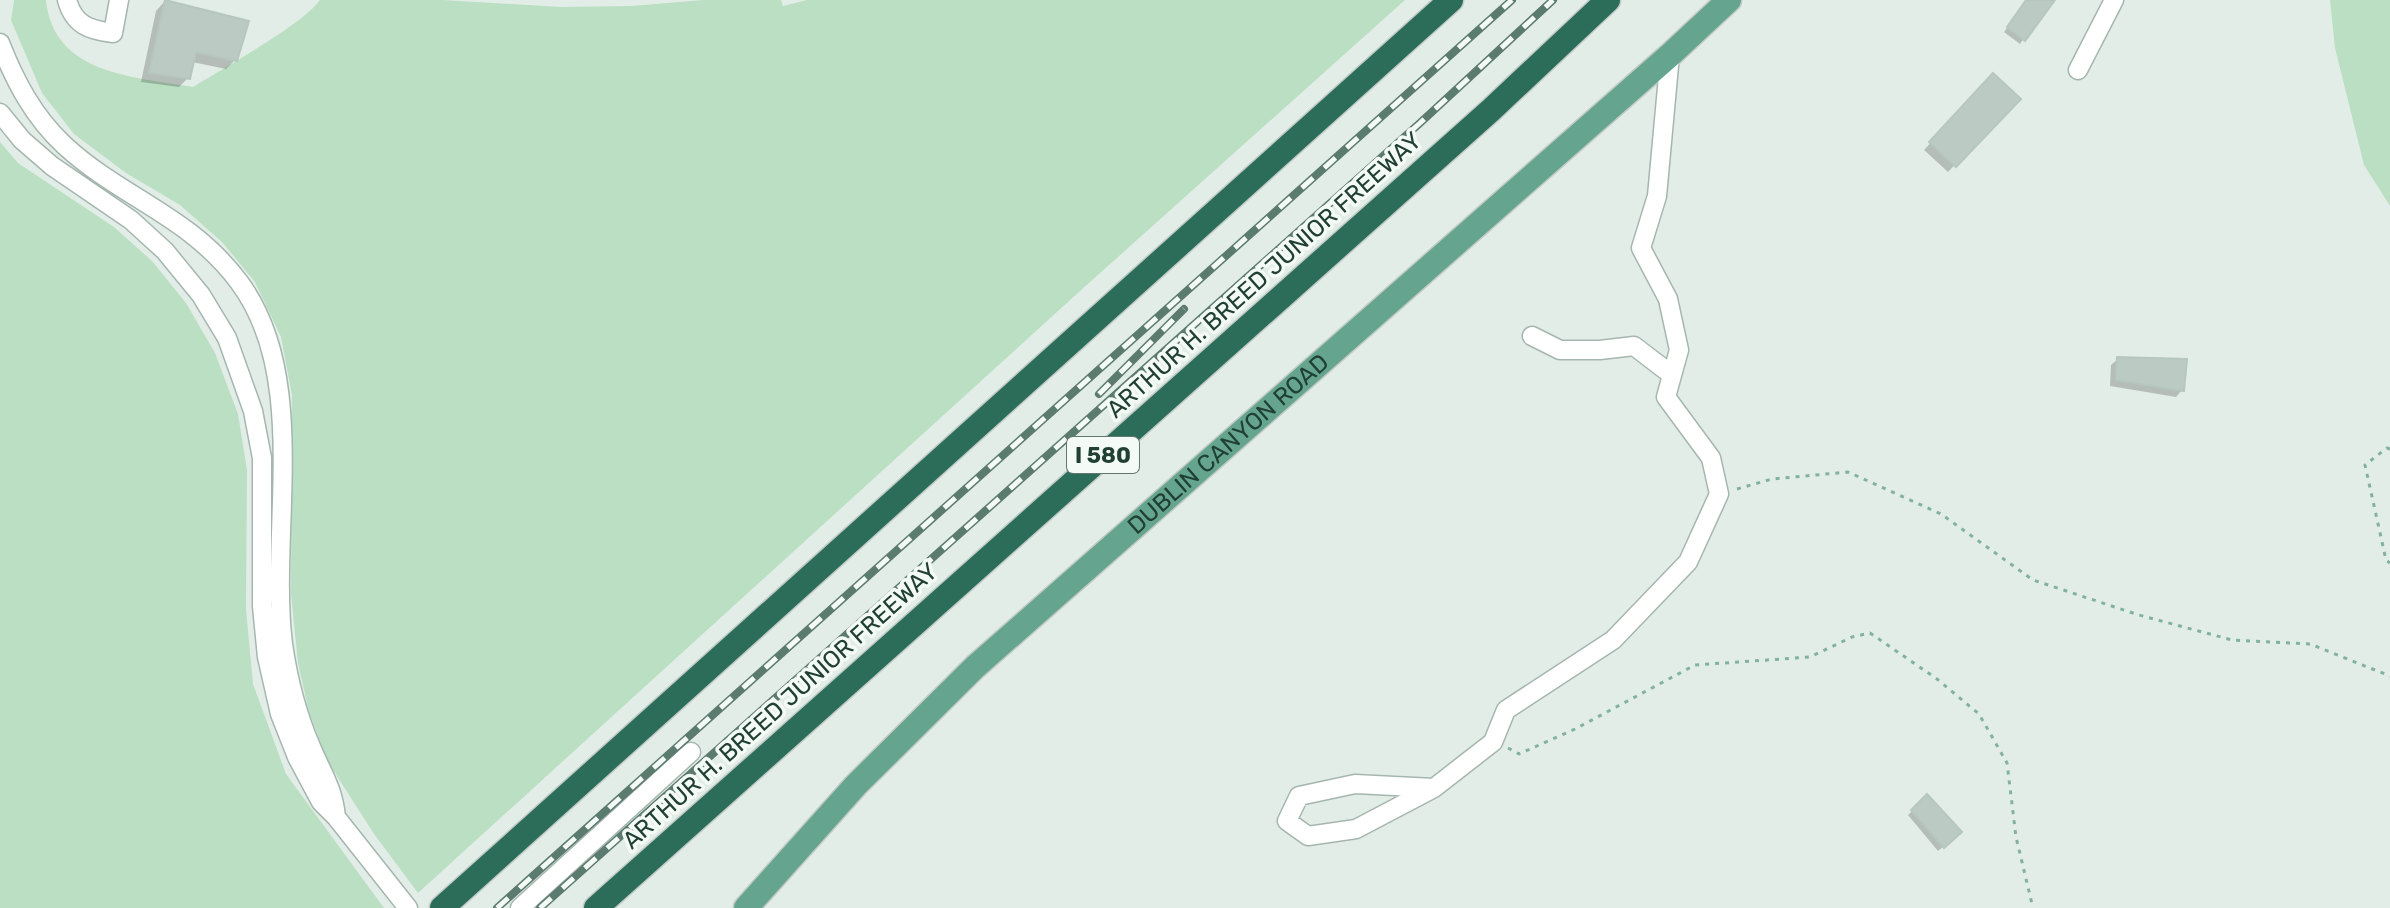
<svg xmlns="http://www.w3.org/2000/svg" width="2390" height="908" font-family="Rubik,sans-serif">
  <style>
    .green { fill: #bbdfc2 }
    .shadow { fill: #0003 }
    .building { fill: #bbcbc3; stroke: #b5c7be; stroke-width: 2 }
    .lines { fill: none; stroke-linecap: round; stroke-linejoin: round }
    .minor-casing { stroke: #a5b6af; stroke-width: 21 }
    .major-casing { stroke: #c1cac6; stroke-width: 27 }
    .highway-casing { stroke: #c1cac6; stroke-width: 27 }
    .path { stroke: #82b29f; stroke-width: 3; stroke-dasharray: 4 6; stroke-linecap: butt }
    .minor { stroke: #fff; stroke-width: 18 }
    .major { stroke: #65a58f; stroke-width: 24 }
    .highway { stroke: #2c6d5a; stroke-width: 24 }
    .rail-casing { stroke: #5c7b70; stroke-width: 8 }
    .rail { stroke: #f4faf6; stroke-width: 5; stroke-dasharray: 15; stroke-linecap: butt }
    .labels { text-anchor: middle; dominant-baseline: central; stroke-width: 7; stroke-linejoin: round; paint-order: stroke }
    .shield { fill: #f4faf6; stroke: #60786f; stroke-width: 2 }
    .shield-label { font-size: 22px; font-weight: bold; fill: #214035 }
    .street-label { font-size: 24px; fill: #214035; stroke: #f4faf6 }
  </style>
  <rect width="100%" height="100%" fill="#e3ede8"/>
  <path class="green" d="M14,0H46C53,75 136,77 193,87C223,68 302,25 320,0H443L561,7L631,6L703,0H781L783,6L807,0H1405L1080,291L418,893L374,834L328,762L309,712L298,663L291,594L292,395L281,337L255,282L222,242L180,205L126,173L74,134L42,93L11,20Z
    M2330,0H2390V206L2364,165L2335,48Z
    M0,142L18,163L114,227L152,261L186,303L215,353L238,414L247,470L246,609L253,684L286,774L384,908H0Z"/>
  <path class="shadow" d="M2027,0H2050L2020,44L2004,32Z
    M165,1L235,60L226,69L192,62L188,78L179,87L141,82L156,11Z
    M1993,76L2018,99L1948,172L1924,150Z
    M2118,359L2182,390L2176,397L2110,386L2111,365Z
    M1927,797L1960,832L1938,851L1908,815Z"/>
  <path class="building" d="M165,0L249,21L237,61L196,52L190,79L149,73Z
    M2026,0H2055L2025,41L2007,27Z
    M1993,73L2021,99L1956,167L1929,142Z
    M2117,357L2187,359L2184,391L2116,380Z
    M1927,794L1962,832L1944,848L1911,810Z"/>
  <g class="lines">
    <g class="minor-casing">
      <path id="minor" d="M67,0C74,25 89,30 113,33L119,0
        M0,43C15,81 33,116 64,145C121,198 189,215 239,282C311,378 269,532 283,644C288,679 298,717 312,749C323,775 333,788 336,817
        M2078,70L2114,0
        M0,113L22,140L52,166L131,220L165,251L201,295L227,338L253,411L262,458V606L267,657L280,714L297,757L321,802L336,817L408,908
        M1532,336L1560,350H1600L1634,346L1672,375
        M1434,788L1356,829L1308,836L1287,821L1299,796L1355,784L1434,788L1493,742L1506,710L1613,640L1688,562L1719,494L1711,458L1666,397L1679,350L1668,299L1641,248L1657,196L1670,55
        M520,908L691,752"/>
    </g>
    <g class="major-casing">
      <g id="major">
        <path id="s1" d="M746,908L856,785L975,667L1670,55L1729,0"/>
      </g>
    </g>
    <g class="highway-casing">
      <path id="highway" d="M442,908L1451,0
        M596,908L1491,110L1608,0"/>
    </g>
    <path class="path" d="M2390,449L2387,448L2365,465L2386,560L2390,563
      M1737,489L1772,479L1848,472L1941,514L2033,580L2139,615L2232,640L2310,644L2390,676
      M1508,748L1519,754L1575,729L1695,665L1810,657L1852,637L1870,633L1937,679L1979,714L2007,763L2016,837L2033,908"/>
    <use href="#minor" class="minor"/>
    <use href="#major" class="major"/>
    <use href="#highway" class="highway"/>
    <g class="rail-casing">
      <path id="rail" d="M1099,394L1184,309
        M497,908L1512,0
        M540,908L1420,123L1553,0"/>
    </g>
    <use href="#rail" class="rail"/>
  </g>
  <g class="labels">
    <rect class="shield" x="1067" y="437" width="72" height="36" rx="6"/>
    <g class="shield-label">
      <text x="1103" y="455">I 580</text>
    </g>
    <g class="street-label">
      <text transform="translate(1264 275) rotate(-42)">ARTHUR H. BREED JUNIOR FREEWAY</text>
      <text stroke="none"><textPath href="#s1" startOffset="670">DUBLIN CANYON ROAD</textPath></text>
      <text transform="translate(780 706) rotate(-42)">ARTHUR H. BREED JUNIOR FREEWAY</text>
    </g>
  </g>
</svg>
